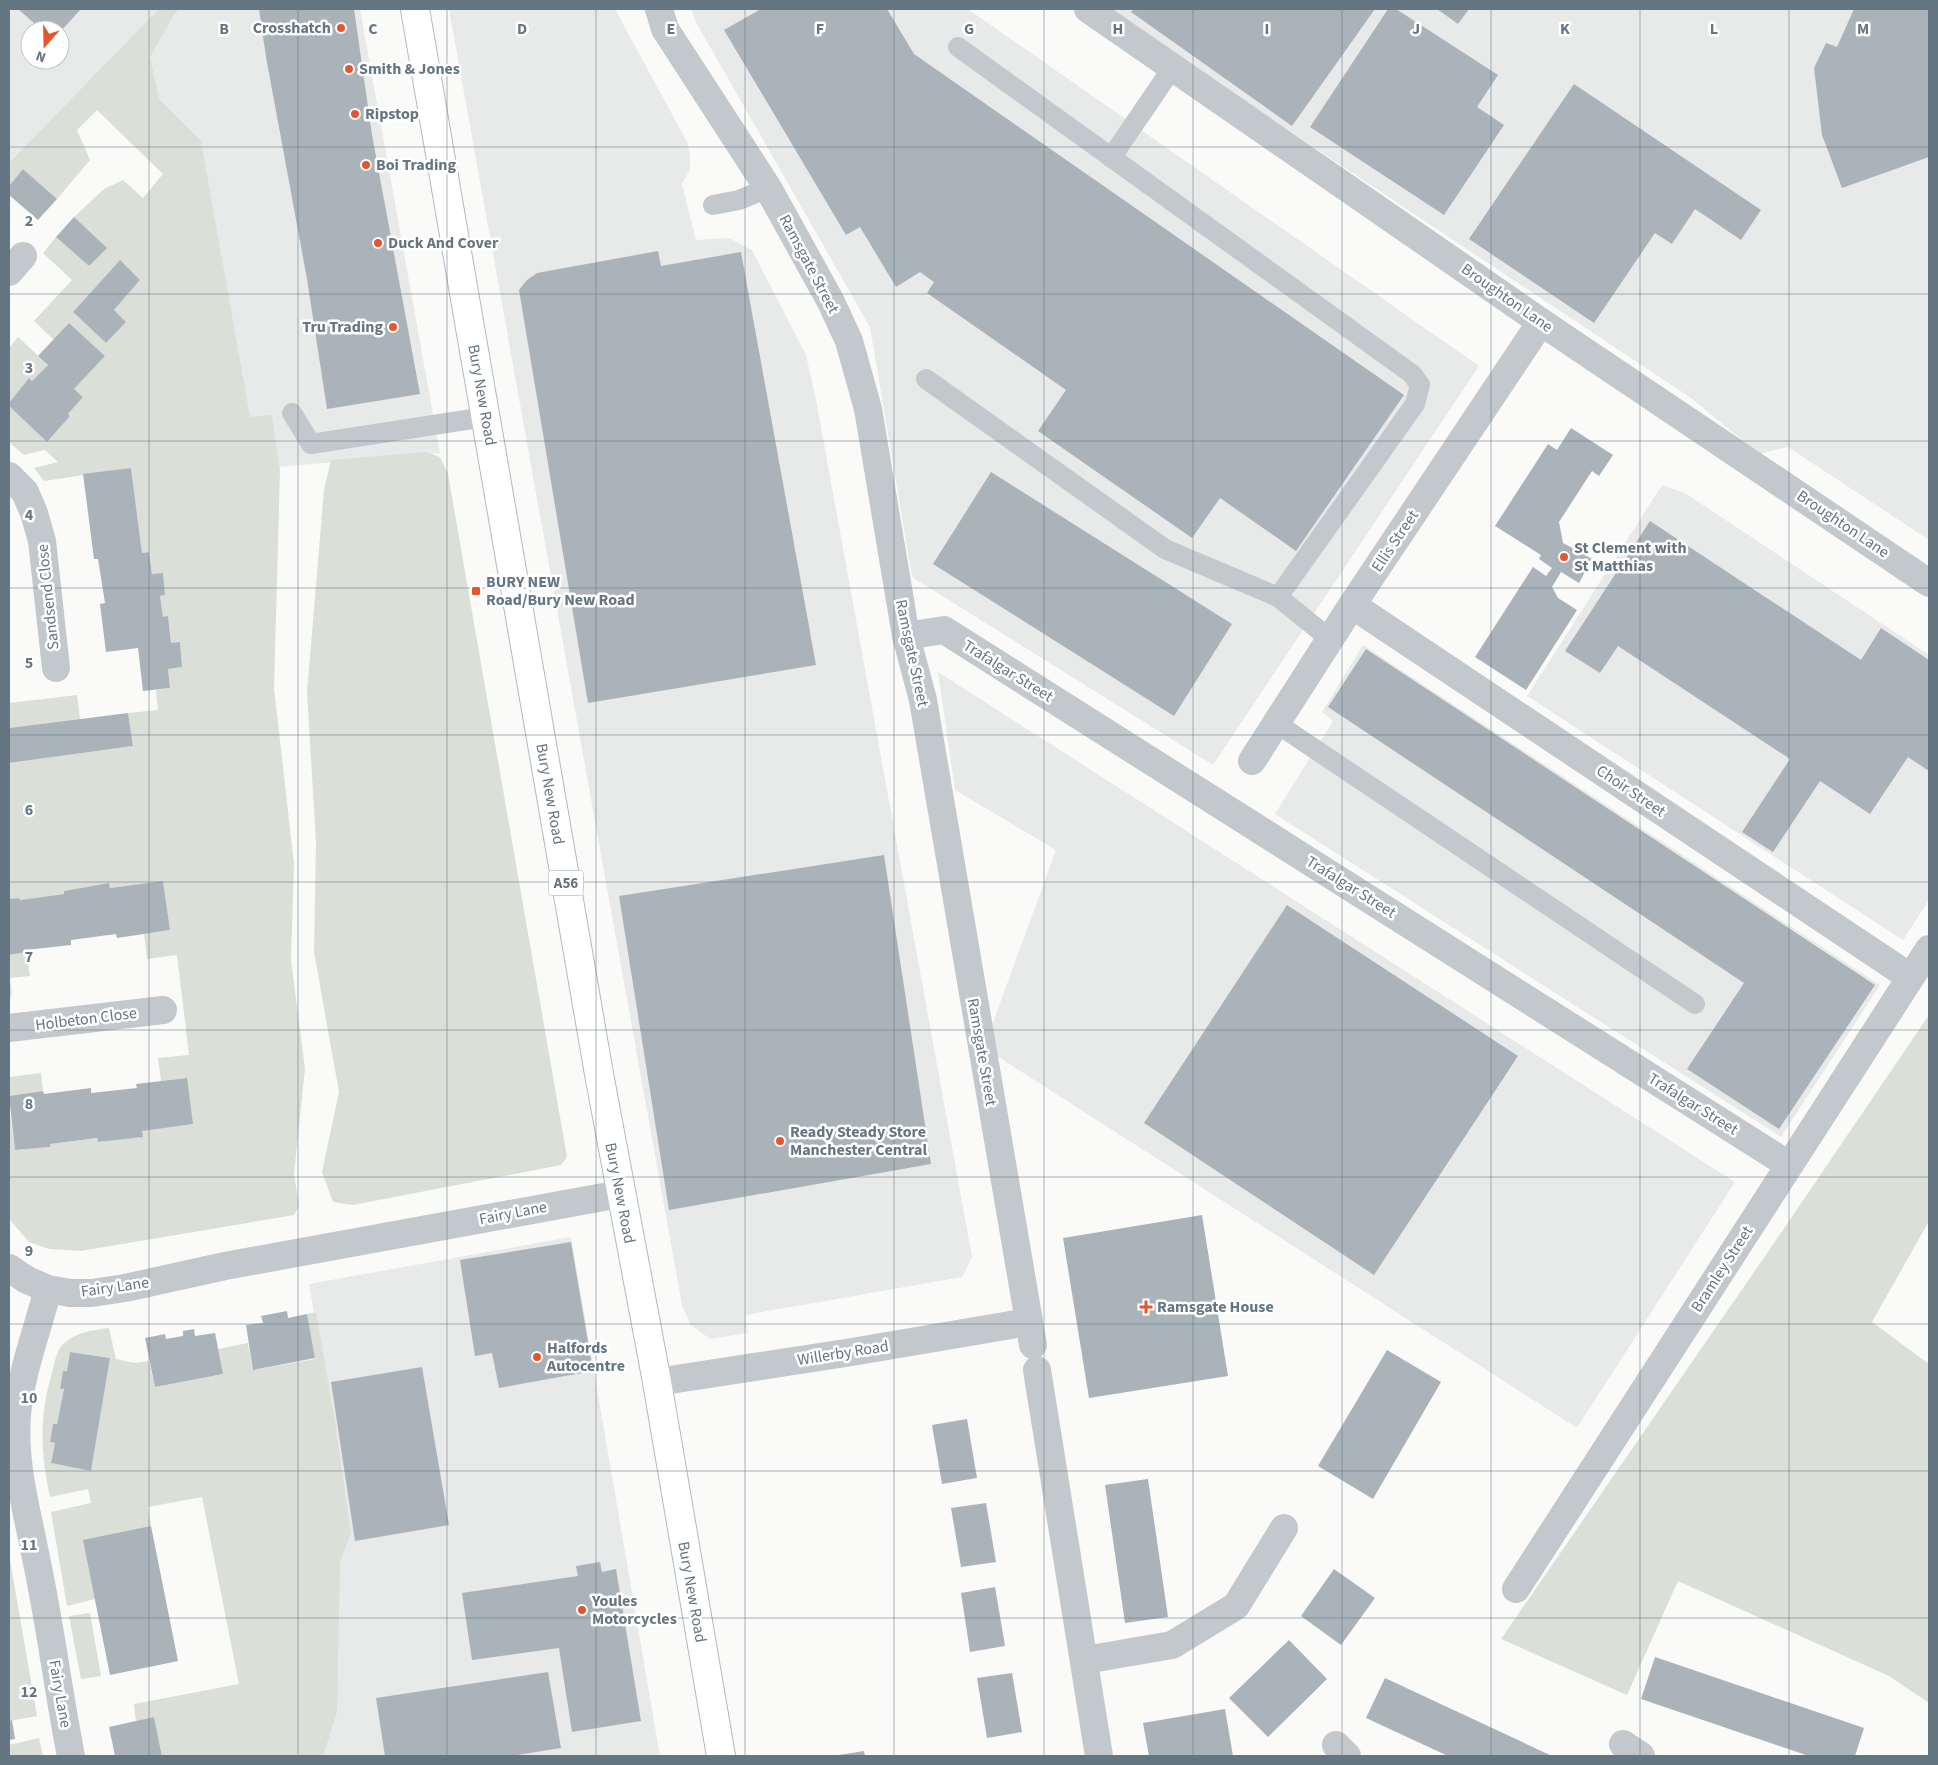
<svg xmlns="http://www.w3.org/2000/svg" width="1938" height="1765" font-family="'Source Sans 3',sans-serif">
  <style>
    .built { fill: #e8e9e9; fill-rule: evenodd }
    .green { fill: #dadfd7; fill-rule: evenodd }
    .building { fill: #aab3b9 }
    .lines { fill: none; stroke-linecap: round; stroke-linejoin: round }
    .trunk-casing { stroke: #b4b9bd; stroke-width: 30 }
    .service { stroke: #c3c8cc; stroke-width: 20 }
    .minor { stroke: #c3c8cc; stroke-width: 28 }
    .tertiary { stroke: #c3c8cc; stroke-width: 28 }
    .trunk { stroke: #fff; stroke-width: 28 }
    .grid { fill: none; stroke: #657683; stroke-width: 1; stroke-opacity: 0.55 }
    .poi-dot { fill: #e4572e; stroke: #fff; stroke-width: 2 }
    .labels { text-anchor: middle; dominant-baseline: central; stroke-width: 5; stroke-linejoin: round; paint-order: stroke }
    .shield { fill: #fff; stroke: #939fa8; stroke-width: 1 }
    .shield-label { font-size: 15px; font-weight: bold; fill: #657683 }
    .poi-label { font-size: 16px; font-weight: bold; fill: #657683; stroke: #fff; text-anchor: start }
    .street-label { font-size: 16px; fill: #657683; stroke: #fff }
    .grid-label { font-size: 16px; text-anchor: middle; font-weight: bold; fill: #657683; stroke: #fff; stroke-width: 5; stroke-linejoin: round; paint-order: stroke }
  </style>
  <rect width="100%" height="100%" fill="#fafaf8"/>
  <path class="built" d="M9,9H360L440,453L242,470L163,174L79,92L9,163ZM30,30H60V60H30Z
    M449,9H615L687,142L690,155V170L682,184L696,240L729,238L752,250L806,355L816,400L972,1257L962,1277L745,1315L748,1333L710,1339L690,1324L682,1305Z
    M691,9H968L1479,366L1213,765L912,577L870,327L697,24Z
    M1106,9H1929V540L1788,447L1759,454L1691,398Z
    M1662,485L1685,493L1929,655V900L1903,940L1527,696Z
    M1363,645L1880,985L1781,1137L1275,814L1333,721L1322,712Z
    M938,672L1735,1182L1577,1428L997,1056L992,1025L1056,850L955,790Z
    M571,1237L660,1756H320L340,1462L309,1284Z"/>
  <path class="green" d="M159,9H179L174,15L150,57L159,99L201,141L250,417L272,415L280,471L274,688L294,864L291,960L305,1069L294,1174L299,1206L294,1215L81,1251L49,1249L29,1242L9,1219V1107L15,1150L50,1147V1144L97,1138L98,1142L142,1137V1131L187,1078L161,1081L158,1058L189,1055L177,955L147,959L144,934L170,930L163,881L110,888L109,883L64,891V894L20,900L19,898L9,899V763L133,746L128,713L158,710L156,690L170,688L168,669L182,667L180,642L171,643L168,617H163L160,596L165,595L163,573L152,574L149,552L142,553L131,468L44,481L34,468L58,462L45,450L24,455L10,443L9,442V406L47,442L70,416L68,414L83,397L74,389L105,356L69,323L54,340L34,321L72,280L43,253L56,237L89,266L106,248L74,217L104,189L123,180L143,198L163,174L97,110L77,130L90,160L57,199L23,169L9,186V163ZM119,261L140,280L114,310L126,322L106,343L73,312Z
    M18,337L48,365L32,381L29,379L9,403V348Z
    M427,452L440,457L448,474L567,1157L561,1165L353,1205L333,1202L322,1172L339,1092L314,952L316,842L307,692L324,490L331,460Z
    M77,695L80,719L9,728V703Z
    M26,952L30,976L10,978L12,993L9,1003V955Z
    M1929,1015V1221L1872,1322L1929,1364V1703L1889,1676L1678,1581L1627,1695L1501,1639L1772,1246Z
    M41,1073L43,1091L9,1096V1077Z
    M316,1312L335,1422L351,1533L340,1562L337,1712L323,1756H162L154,1717L136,1721L134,1704L239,1684L202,1497L148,1507L151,1526L95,1599L67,1606L51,1512L91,1503L88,1489L50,1497C40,1449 39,1416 53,1369C55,1361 57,1350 63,1344C76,1332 93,1330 109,1328L116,1359L134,1363L149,1361L155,1387L223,1374L218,1349L248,1343L253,1370L315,1359L307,1314ZM70,1352L110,1358L91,1471L51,1463L55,1443L50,1442L53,1424H57L64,1389H60L63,1371H67Z
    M9,1554L37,1716L9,1721Z
    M90,1613L101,1676L81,1679L69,1616Z
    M39,1738L43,1756H9V1745Z"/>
  <path class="building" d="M18,9H81L60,32V30H42Z
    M259,9H354L372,135L420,394L327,409L307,279L266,57Z
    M761,9H887L914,54L1404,395L1296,551L1220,498L1192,538L1038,431L1066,390L927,293L934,282L920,272L896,287L860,227L846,235L724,30Z
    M1134,9H1375L1292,126L1131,12Z
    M1388,9H1396L1498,75L1477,107L1504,125L1444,215L1310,127Z
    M1437,9H1469L1458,24Z
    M1854,9H1929V157L1842,188L1822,135L1814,68L1826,43L1837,47Z
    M1574,84L1761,210L1741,240L1695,209L1672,244L1655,233L1594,323L1469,239Z
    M23,169L57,199L38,220L9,195V186Z
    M74,217L107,248L89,266L56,237Z
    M658,251L661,266L741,252L816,665L588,703L519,290L527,280L537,273Z
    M120,260L140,280L114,310L126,322L106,343L73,312Z
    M69,323L105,356L74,389L83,397L68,414L70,416L47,442L9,406V403L29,378L32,381L48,365L38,356Z
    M1571,428L1613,455L1599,476L1592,471L1559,522L1563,543L1592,559L1579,583L1561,572L1552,587L1558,598L1577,610L1526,690L1475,657L1533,567L1546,576L1552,568L1539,559L1541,555L1495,526L1548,444L1557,450Z
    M131,468L142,553L149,552L152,574L163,573L165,595L160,596L163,617L168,616L171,643L180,642L182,667L168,669L170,688L143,691L138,648L106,652L100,604L105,603L98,559H94L83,474Z
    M991,472L1232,624L1174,716L933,564Z
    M1650,521L1861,660L1881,628L1929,660V771L1908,757L1870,814L1820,781L1773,852L1742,832L1790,759L1618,646L1600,673L1565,651Z
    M1366,649L1875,985L1779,1129L1687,1069L1744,983L1328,707Z
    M128,713L133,746L9,763V728Z
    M884,855L931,1164L669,1210L619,896Z
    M163,881L170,930L117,938L116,934L71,940V945L26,950V952L9,955V899L19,898L20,900L64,894V891L109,883L110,888Z
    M1287,905L1518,1056L1374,1275L1144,1123Z
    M187,1078L193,1124L142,1131L143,1137L98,1142L97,1138L50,1144V1147L15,1150L9,1096L43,1091L44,1094L91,1088V1093L137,1088L136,1084Z
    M1202,1215L1228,1376L1089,1398L1063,1238Z
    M571,1242L593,1371L499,1388L492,1353L475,1356L460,1260Z
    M287,1311L288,1318L307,1314L315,1358L253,1370L246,1325L263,1323L261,1316Z
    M194,1329L195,1336L215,1333L223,1374L155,1387L145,1338L165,1334L166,1339L183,1336V1331Z
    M1387,1350L1441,1382L1373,1499L1318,1466Z
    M70,1352L110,1358L91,1471L51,1463L55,1443L50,1442L53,1424H57L64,1389H60L63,1371H67Z
    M422,1367L449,1525L355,1541L331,1382Z
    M967,1419L977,1478L942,1484L932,1425Z
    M1148,1479L1168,1617L1125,1623L1105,1485Z
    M986,1503L996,1562L961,1567L951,1508Z
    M151,1526L178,1661L110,1675L83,1540Z
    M600,1562L602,1572L616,1569L641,1721L572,1732L559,1648L472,1660L462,1593L578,1576L576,1566Z
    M1334,1569L1375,1598L1341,1645L1301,1616Z
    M995,1587L1005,1646L970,1652L961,1593Z
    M1289,1640L1327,1679L1268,1737L1229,1698Z
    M1655,1657L1864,1728L1855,1756H1809L1641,1699Z
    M548,1672L561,1748L511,1756H385L376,1698Z
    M1012,1673L1022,1732L987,1738L977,1678Z
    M1385,1678L1552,1756H1448L1366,1718Z
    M1225,1709L1233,1756H1149L1143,1723Z
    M154,1717L162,1756H115L109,1727Z
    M12,1720L15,1739L9,1740V1721Z
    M864,1751L865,1756H839V1755Z"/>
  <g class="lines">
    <g class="trunk-casing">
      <path id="trunk" d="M415,9L599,1074L657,1382L721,1756"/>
    </g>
    <path class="service" d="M958,47L1412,374L1420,385L1415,404L1278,597
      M1111,158L1173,67
      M713,205L739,200L768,188
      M926,379L1165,549L1278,597L1330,639
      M292,413L311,444L485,417
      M1276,723L1695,1004"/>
    <path class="minor" d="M659,9L665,29L768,188L831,302L849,341L868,409L906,636L923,700L1033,1345
      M9,272L23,256
      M9,476L25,492L34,513L42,541L56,668
      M1352,605L1910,977
      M906,636L944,630L1789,1165
      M1252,761L1352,605L1541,322
      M9,1028L163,1010
      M48,1289C38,1328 20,1376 17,1415C13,1463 27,1511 36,1558C50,1623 58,1690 71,1756
      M1037,1370L1099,1756
      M657,1382L852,1352L1028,1322
      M1516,1589L1929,949
      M1085,1660L1172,1645L1236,1606L1284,1528
      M1623,1744L1641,1756
      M1336,1745L1347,1756"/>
    <path class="tertiary" d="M1088,9L1541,322L1929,583
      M9,1268L27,1280L48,1289L70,1293H92L125,1288L225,1266L620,1194"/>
    <use href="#trunk" class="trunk"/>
  </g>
  <path class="grid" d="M149,9V1756M298,9V1756M447,9V1756M596,9V1756M745,9V1756M894,9V1756M1044,9V1756M1193,9V1756M1342,9V1756M1491,9V1756M1640,9V1756M1789,9V1756M9,147H1929M9,294H1929M9,441H1929M9,588H1929M9,735H1929M9,882H1929M9,1030H1929M9,1177H1929M9,1324H1929M9,1471H1929M9,1618H1929"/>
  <g class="poi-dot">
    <circle cx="341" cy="28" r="5"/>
    <circle cx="349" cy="69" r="5"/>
    <circle cx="355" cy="114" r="5"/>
    <circle cx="366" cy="165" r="5"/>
    <circle cx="378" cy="243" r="5"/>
    <circle cx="393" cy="327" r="5"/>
    <circle cx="1564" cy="557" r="5"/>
    <rect x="471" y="586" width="10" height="10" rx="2.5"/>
    <circle cx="780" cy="1141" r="5"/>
    <path d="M1143.5 1299.5h5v5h5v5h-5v5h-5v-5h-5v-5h5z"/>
    <circle cx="537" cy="1357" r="5"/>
    <circle cx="582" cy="1610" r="5"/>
  </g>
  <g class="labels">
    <rect class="shield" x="548.5" y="870.5" width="35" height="25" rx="4"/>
    <g class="shield-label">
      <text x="566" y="883">A56</text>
    </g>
    <g class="poi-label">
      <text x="331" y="28" text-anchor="end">Crosshatch</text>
      <text x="359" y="69">Smith &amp; Jones</text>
      <text x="365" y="114">Ripstop</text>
      <text x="376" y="165">Boi Trading</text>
      <text x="388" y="243">Duck And Cover</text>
      <text x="383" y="327" text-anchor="end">Tru Trading</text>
      <text x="1574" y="548">St Clement with<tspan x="1574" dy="18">St Matthias</tspan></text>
      <text x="486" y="582">BURY NEW<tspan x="486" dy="18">Road/Bury New Road</tspan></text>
      <text x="790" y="1132">Ready Steady Store<tspan x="790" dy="18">Manchester Central</tspan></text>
      <text x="1157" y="1307">Ramsgate House</text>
      <text x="547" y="1348">Halfords<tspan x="547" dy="18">Autocentre</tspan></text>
      <text x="592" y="1601">Youles<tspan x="592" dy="18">Motorcycles</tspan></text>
    </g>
    <g class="street-label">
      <text transform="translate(809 264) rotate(62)">Ramsgate Street</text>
      <text transform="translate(1507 298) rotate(35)">Broughton Lane</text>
      <text transform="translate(482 395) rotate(80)">Bury New Road</text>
      <text transform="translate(1843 524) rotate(34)">Broughton Lane</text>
      <text transform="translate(1395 541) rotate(-56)">Ellis Street</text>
      <text transform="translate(48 597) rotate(-96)">Sandsend Close</text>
      <text transform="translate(912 653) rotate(78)">Ramsgate Street</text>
      <text transform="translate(1008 671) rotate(32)">Trafalgar Street</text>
      <text transform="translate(1631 791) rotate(34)">Choir Street</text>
      <text transform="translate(550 794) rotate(80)">Bury New Road</text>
      <text transform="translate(1351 887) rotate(32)">Trafalgar Street</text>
      <text transform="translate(86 1019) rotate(-7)">Holbeton Close</text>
      <text transform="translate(982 1052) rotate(80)">Ramsgate Street</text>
      <text transform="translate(1693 1104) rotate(32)">Trafalgar Street</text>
      <text transform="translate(620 1193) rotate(79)">Bury New Road</text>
      <text transform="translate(513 1213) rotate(-11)">Fairy Lane</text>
      <text transform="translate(1722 1269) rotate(-57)">Bramley Street</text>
      <text transform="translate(115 1287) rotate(-8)">Fairy Lane</text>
      <text transform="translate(843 1353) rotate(-9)">Willerby Road</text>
      <text transform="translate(692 1592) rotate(80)">Bury New Road</text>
      <text transform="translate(60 1694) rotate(80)">Fairy Lane</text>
    </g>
  </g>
  <g class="grid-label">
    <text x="224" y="34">B</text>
    <text x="373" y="34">C</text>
    <text x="522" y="34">D</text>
    <text x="671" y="34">E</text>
    <text x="820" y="34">F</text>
    <text x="969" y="34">G</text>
    <text x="1118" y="34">H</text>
    <text x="1267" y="34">I</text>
    <text x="1416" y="34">J</text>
    <text x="1565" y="34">K</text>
    <text x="1714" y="34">L</text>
    <text x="1863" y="34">M</text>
    <text x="29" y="226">2</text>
    <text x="29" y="373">3</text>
    <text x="29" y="520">4</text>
    <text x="29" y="668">5</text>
    <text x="29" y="815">6</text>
    <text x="29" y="962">7</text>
    <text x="29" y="1109">8</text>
    <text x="29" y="1256">9</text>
    <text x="29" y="1403">10</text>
    <text x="29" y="1550">11</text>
    <text x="29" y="1697">12</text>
  </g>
  <rect width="1938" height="1765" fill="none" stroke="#657683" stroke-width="20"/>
  <g transform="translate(45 45) rotate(200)"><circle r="24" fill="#ffffff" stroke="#c1c8cd"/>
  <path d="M0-4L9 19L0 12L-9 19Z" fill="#e4572e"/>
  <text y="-8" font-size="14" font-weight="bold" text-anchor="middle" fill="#657683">N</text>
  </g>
</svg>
